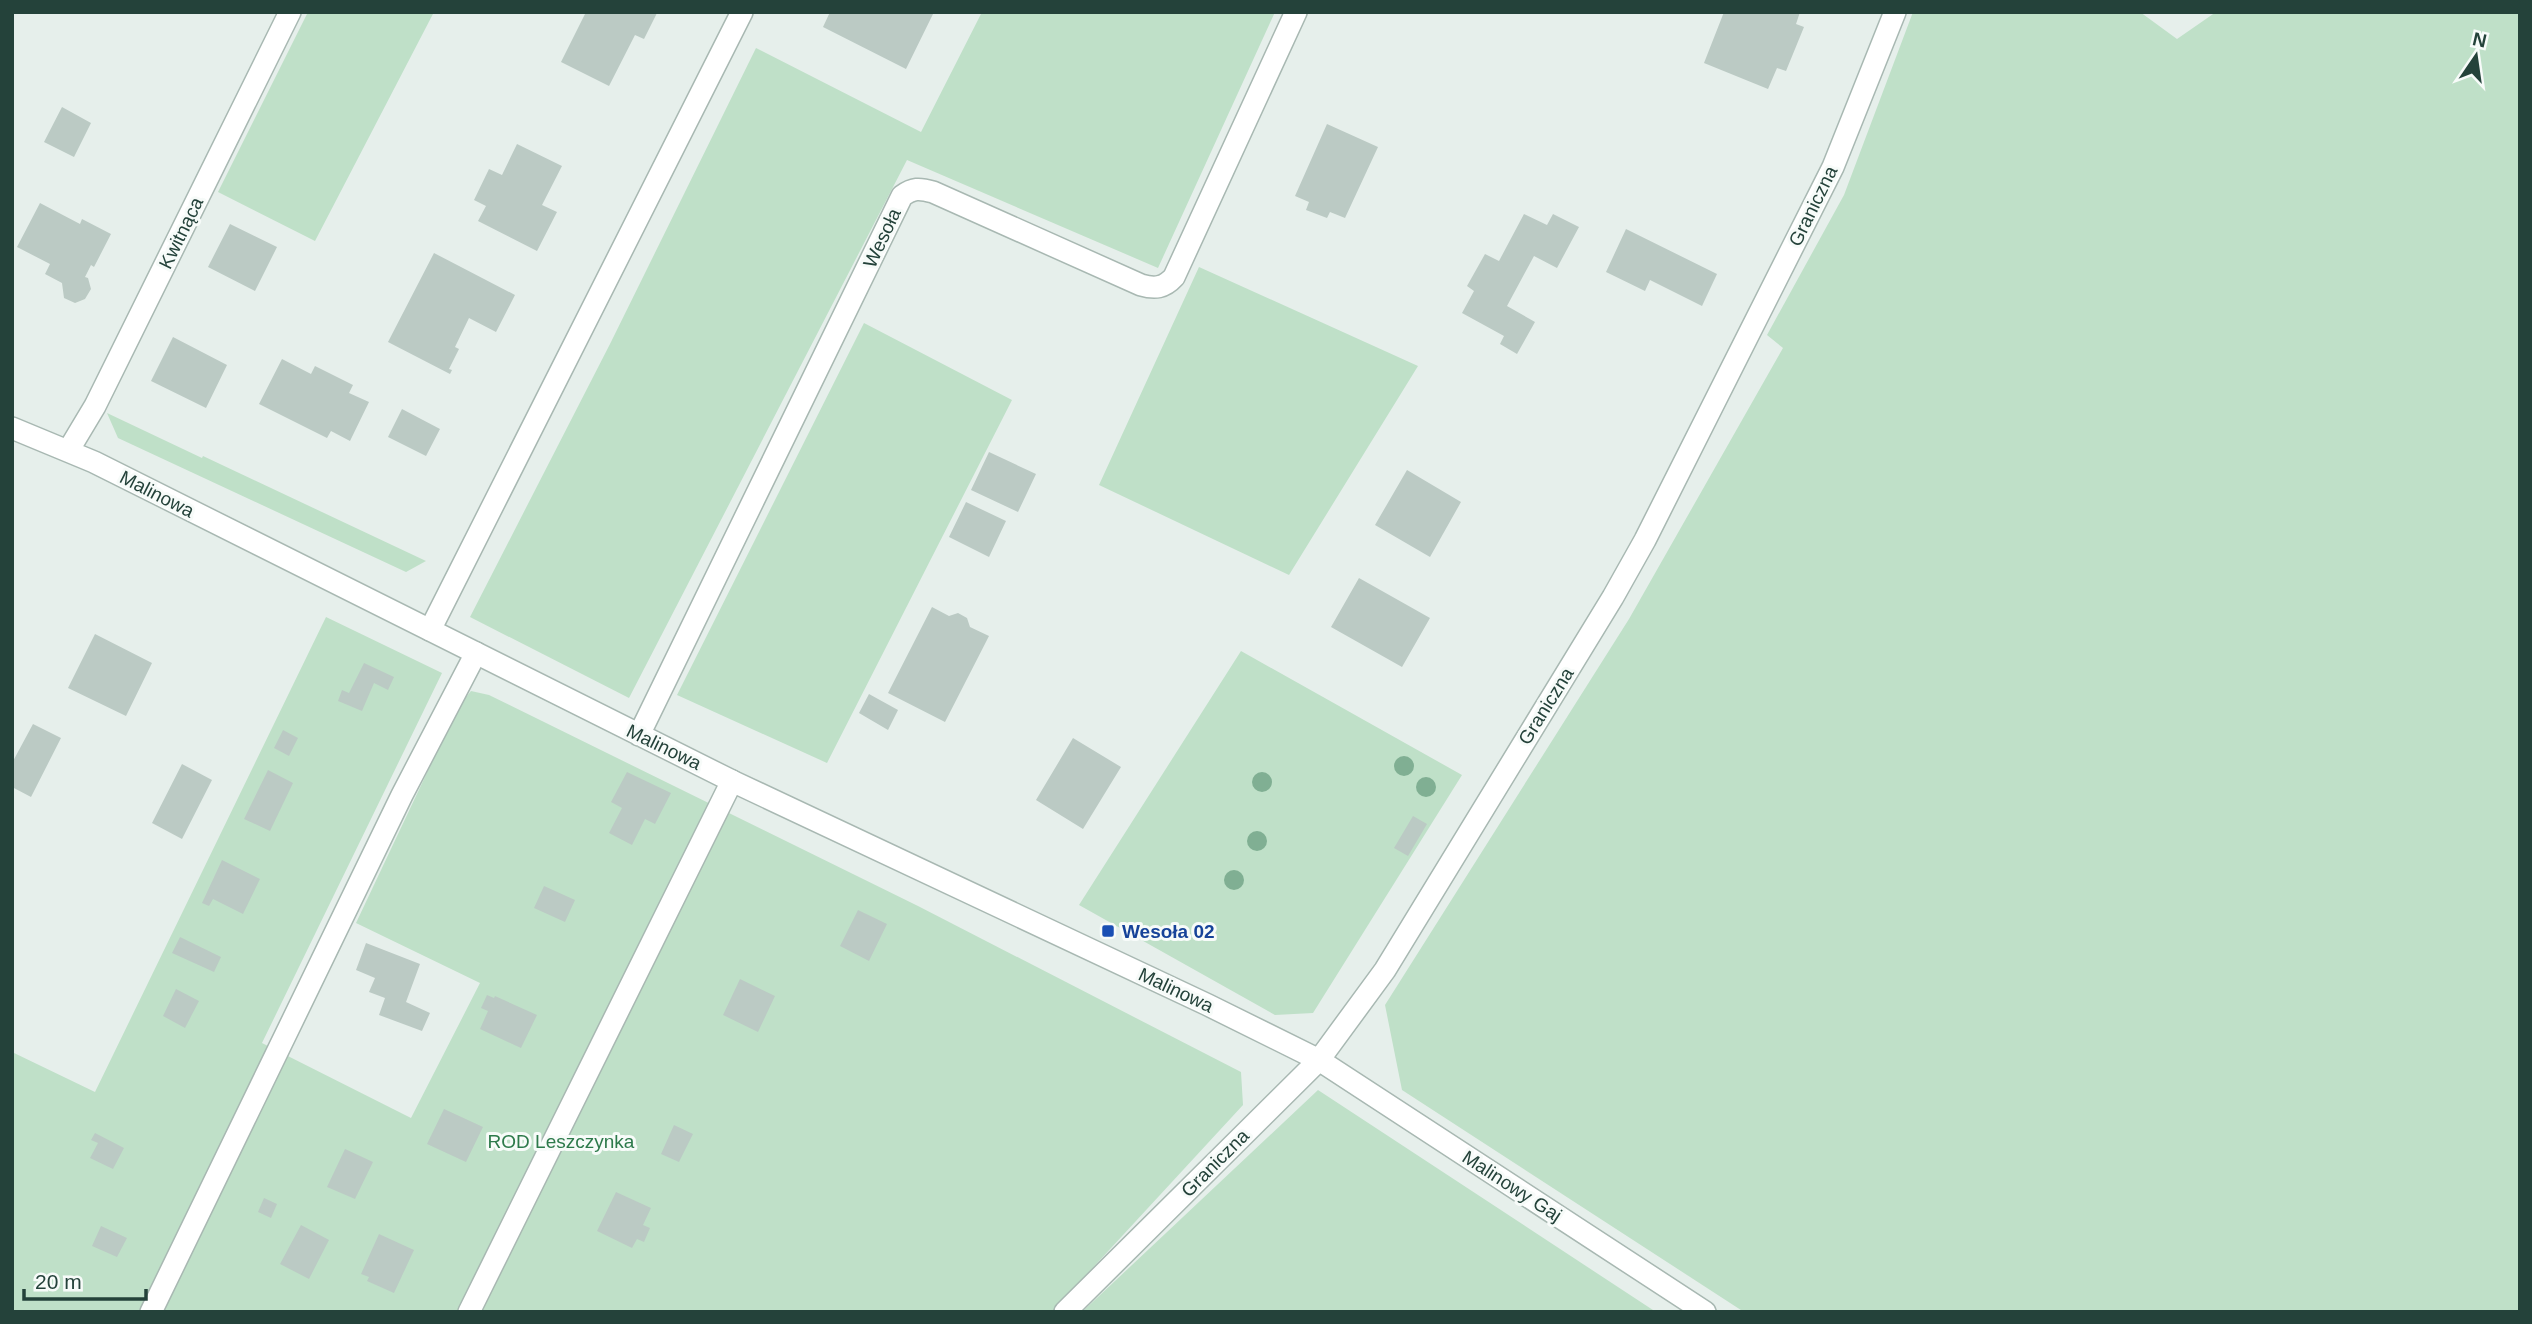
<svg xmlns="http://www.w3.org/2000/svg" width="2532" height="1324" font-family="Arial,sans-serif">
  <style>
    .green { fill: #bfe0c8 }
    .building { fill: #bbcac4 }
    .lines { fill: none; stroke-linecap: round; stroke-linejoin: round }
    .lane-casing { stroke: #a8b8b2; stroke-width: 24 }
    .street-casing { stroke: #a8b8b2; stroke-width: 24 }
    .lane { stroke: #fff; stroke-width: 21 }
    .street { stroke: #fff; stroke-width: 21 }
    .tree { fill: #80af93 }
    .transit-dot { fill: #1a4fb4; stroke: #f7fbf9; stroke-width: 2.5 }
    .labels { text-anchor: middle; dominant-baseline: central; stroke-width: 6; stroke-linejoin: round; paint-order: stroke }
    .street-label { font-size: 19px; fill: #24423a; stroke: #f7fbf9 }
    .transit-label { font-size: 19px; font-weight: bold; fill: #164399; stroke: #f7fbf9; text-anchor: start }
    .park-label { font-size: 19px; fill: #2d7a4b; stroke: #f7fbf9 }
  </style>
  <rect width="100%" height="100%" fill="#e6efeb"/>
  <path class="green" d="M308,12H434L315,241L218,192Z
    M982,12H1275L1158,268L907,160L629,698L470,617L610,344L756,48L921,132Z
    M1913,12H2140L2177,39L2216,12H2520V1312H1744L1402,1090L1385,1005L1629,619L1783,348L1767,335L1844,195Z
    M1199,267L1418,366L1289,575L1099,485Z
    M864,323L1012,400L827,763L677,695Z
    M107,413L202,458L203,456L426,561L406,572L118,438Z
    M326,617L442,673L262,1043L411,1118L480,983L356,923L458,707L471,691L489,695L918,906L1241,1072L1243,1105L1052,1312H12V1052L95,1092Z
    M1241,651L1462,775L1313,1013L1275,1015L1079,905Z
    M1318,1090L1656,1312H1082Z"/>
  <path class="building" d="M586,12L657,13L644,39L635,35L609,86L561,62Z
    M830,12H934L906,69L823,27Z
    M1724,12H1800L1796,24L1804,27L1786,71L1777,68L1768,89L1704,63Z
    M62,107L91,123L74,157L44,142Z
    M1327,124L1378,147L1345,218L1330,212L1327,218L1306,210L1309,202L1295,196Z
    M517,144L562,166L542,205L557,212L537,251L478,221L486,206L474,200L489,169L502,175Z
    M40,203L80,224L82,219L111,234L94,267L91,265L85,277L88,278L91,289L85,299L75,303L64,298L62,283L45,274L50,264L17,247Z
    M1524,214L1547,225L1553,214L1579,227L1557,268L1534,256L1507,306L1535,322L1517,354L1500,344L1504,336L1462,313L1474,291L1467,286L1485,254L1499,261Z
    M230,224L277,247L255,291L208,267Z
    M1626,229L1717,274L1702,306L1650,280L1645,291L1606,272Z
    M434,253L515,295L496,332L469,318L455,347L459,349L449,369L452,370L450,374L388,342Z
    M173,337L227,365L206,408L151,381Z
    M282,359L311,374L315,366L353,385L349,393L369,402L350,441L331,431L327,438L259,404Z
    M402,409L440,429L426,456L388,437Z
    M989,452L1036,474L1018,512L971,490Z
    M1407,470L1461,502L1430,557L1375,525Z
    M966,502L1006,521L989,557L949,537Z
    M1359,578L1430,618L1402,667L1331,627Z
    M932,607L949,616L958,613L967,618L970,627L989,636L945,722L888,693Z
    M95,634L152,663L126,716L68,688Z
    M364,663L394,677L388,690L374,683L362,711L338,701L342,690L349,693Z
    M869,694L898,710L888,730L859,713Z
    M33,724L61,738L31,797L12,787V763Z
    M283,730L298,738L289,756L274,748Z
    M1073,738L1121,767L1083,829L1036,800Z
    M182,764L212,780L182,839L152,823Z
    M268,770L293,783L270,831L244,819Z
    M627,772L671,793L655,824L645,819L632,845L609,833L622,808L611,802Z
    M1413,816L1427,824L1408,856L1394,848Z
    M222,860L260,879L243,914L213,899L209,906L202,903Z
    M544,886L575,900L565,922L534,908Z
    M858,910L887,924L869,961L840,946Z
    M180,937L221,957L214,972L172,953Z
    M366,943L420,964L406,1002L430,1013L422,1031L379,1015L385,998L369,992L375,978L356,970Z
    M740,979L775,996L758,1032L723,1015Z
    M176,989L199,1001L185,1028L163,1016Z
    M487,995L494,998L495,996L537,1015L521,1048L480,1029L488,1011L481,1008Z
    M444,1109L483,1127L466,1162L427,1144Z
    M674,1125L693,1134L679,1162L661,1154Z
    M95,1133L124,1148L113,1169L90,1158L98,1143L91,1140Z
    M345,1149L373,1162L355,1199L327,1187Z
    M616,1192L651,1208L643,1225L650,1228L644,1242L637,1239L632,1248L597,1231Z
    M264,1198L277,1204L271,1218L258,1212Z
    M301,1225L329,1240L309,1279L280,1264Z
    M101,1226L127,1238L117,1257L92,1246Z
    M379,1234L414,1250L394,1293L367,1281L369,1277L361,1274Z"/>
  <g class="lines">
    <g class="lane-casing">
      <path id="lane" d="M430,630L742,12
        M151,1312L402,795L476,653
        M469,1312L732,781"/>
    </g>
    <g class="street-casing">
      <path id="street" d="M12,428L94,462L732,781L1208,1005L1319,1060L1705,1312
        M68,451L95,406L290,12
        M639,735L902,196C913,188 919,188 933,192L1141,285C1155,289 1164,288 1174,277L1296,12
        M1065,1312L1319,1060L1385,970L1613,597L1645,540L1833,167L1895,12"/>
    </g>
    <use href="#lane" class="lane"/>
    <use href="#street" class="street"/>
  </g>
  <g class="tree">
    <circle cx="1404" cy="766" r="10"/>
    <circle cx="1262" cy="782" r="10"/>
    <circle cx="1426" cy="787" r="10"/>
    <circle cx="1257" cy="841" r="10"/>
    <circle cx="1234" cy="880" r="10"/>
  </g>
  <rect class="transit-dot" x="1101" y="924" width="14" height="14" rx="3.5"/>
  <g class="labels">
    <g class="street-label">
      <text transform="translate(1813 206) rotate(-64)">Graniczna</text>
      <text transform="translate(181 233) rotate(-64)">Kwitnąca</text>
      <text transform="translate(882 238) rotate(-65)">Wesoła</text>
      <text transform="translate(157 494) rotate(27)">Malinowa</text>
      <text transform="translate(1546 706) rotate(-58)">Graniczna</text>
      <text transform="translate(664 747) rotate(26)">Malinowa</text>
      <text transform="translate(1176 990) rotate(25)">Malinowa</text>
      <text transform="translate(1215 1163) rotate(-45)">Graniczna</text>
      <text transform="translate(1512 1186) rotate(33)">Malinowy Gaj</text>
    </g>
    <g class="transit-label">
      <text x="1122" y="931">Wesoła 02</text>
    </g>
    <g class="park-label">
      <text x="561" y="1141">ROD Leszczynka</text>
    </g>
  </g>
  <rect width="2532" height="1324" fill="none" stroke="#24423a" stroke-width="28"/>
  <g transform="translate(2476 56) rotate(13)" stroke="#f7fbf9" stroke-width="5" paint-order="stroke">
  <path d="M0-5L12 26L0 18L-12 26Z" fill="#24423a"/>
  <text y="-10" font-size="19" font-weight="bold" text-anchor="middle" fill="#24423a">N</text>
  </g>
  <path d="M24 1289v10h122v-10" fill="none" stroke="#24423a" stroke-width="3.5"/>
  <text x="35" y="1289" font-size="21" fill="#24423a" stroke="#f7fbf9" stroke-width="5" paint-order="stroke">20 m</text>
</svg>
